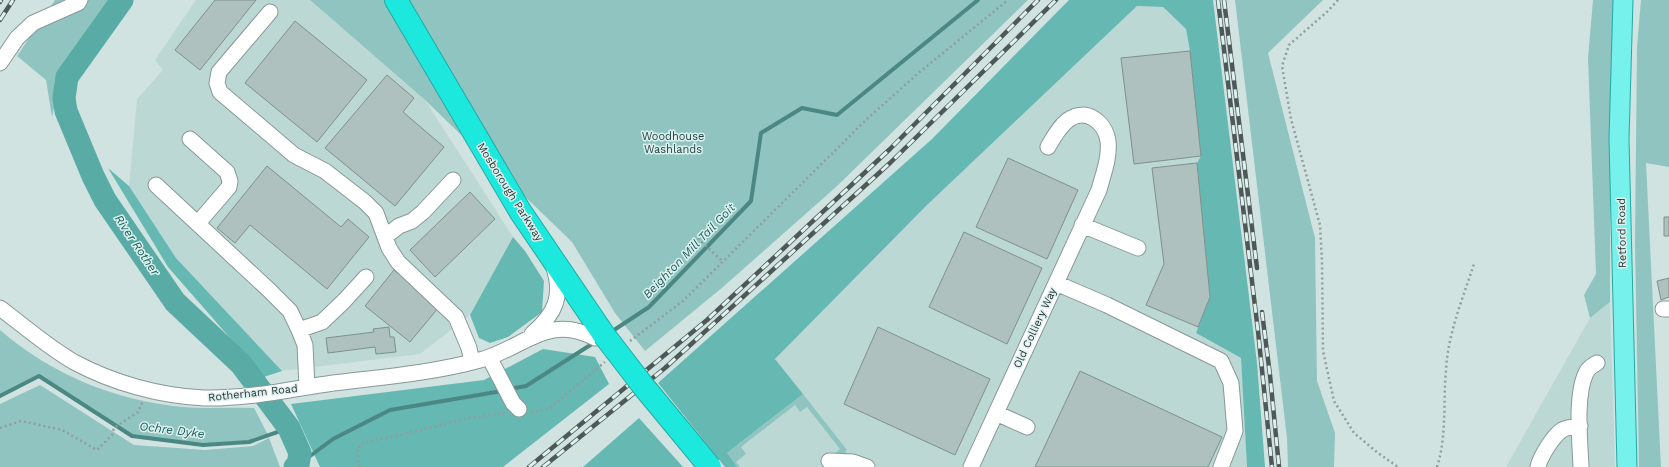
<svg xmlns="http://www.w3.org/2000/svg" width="1669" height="467" font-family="'Work Sans',sans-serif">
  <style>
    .built { fill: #bcd8d5 }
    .green { fill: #90c4c0 }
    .forest { fill: #66b8b2 }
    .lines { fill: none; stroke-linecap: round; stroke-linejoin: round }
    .stream { stroke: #4c8883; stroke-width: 4 }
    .river { stroke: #59aca5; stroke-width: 23 }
    .building { fill: #aec1bf; stroke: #7d908e }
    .minor-casing { stroke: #879997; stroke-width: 17 }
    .major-casing { stroke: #23a9a2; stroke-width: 21 }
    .highway-casing { stroke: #23a9a2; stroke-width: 24 }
    .path { stroke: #909e9d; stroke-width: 2.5; stroke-dasharray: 2 3; stroke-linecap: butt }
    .minor { stroke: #fff; stroke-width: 15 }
    .major { stroke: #77f1eb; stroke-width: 19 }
    .highway { stroke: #1de8de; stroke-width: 22 }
    .rail-casing { stroke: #4e5857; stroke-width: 4.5 }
    .rail { stroke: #ddf1ef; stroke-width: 3; stroke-dasharray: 9; stroke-linecap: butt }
    .highway-bridge-casing { stroke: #23a9a2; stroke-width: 24; stroke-linecap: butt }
    .highway-bridge { stroke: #1de8de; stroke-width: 22 }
    .labels { text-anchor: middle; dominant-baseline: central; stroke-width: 3; stroke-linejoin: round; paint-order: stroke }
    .park-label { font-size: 11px; fill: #19403e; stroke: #ddf1ef }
    .street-label { font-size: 11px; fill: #2d3434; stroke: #ddf1ef }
    .water-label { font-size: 12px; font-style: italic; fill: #1a5f5b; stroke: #ddf1ef }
  </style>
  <rect width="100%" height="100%" fill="#d0e3e1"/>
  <path class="built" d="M196,0H310L425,100L513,237L470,315L420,354L282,371L176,258L129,186L137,99L163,70L155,60Z
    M1137,6L1163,7L1186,29L1190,51L1201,156L1197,163L1210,297L1196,333L1241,358L1247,467H737L726,454L803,394L775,359L926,206Z
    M1610,302L1615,467H1506L1590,318Z"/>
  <path class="green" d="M55,0H110L62,70L52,117L46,80L17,56Z
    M310,0H1028L836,187L723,287L645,351L615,313L572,242L425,100Z
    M1235,0H1323L1268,53L1315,238L1317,381L1335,433L1334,467H1288L1287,438Z
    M1593,0H1614L1610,196V302L1590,318L1584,295L1596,274L1588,58Z
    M1641,0H1669V167L1646,163L1661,467H1639L1635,243L1637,47Z
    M0,330C52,375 116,401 184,407C207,409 231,407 254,408L268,435L249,442L203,445L132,436L39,376L0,396Z
    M40,385L134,445L205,450L253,446L269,438L280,467H0V404Z
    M803,394L847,450L845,452L847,454L833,455L840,449L807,407L800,412L795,405L741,447L746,454L736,462L740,467H737L726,454Z"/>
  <path class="forest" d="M1069,0H1213L1257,363L1265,467H1247L1241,358L1196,333L1210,297L1197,163L1201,156L1190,51L1186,29L1163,7L1137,6L926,206L775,359L803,394L727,453L737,467H725L658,383L932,139Z
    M108,168L129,186L176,258L282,371L264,377L168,267Z
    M513,237L525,251L544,281L542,312L508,337L490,343L479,338L470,315Z
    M543,349L595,357L609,384L503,467H320L291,404L484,380Z
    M639,418L683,467H583Z"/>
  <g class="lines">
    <path class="stream" d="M611,332L649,307L751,201L761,133L802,108L837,115L978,0
      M509,389L526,386L595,342
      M0,396L39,376L132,436L203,445L249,442L289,428
      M298,465L333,439L390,410L502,391"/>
    <path class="river" d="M122,0L67,77L64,98L66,111L93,176L105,200L175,302L241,364L289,428L300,453L298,465L295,467"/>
  </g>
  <path class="building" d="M215,0H256L200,70L175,50Z
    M295,21L367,80L317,142L245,83Z
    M1190,51L1201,156L1134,164L1121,58Z
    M387,75L414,98L403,112L444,147L395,206L325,148Z
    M1008,158L1078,190L1047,259L976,227Z
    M1197,163L1210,297L1198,327L1146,305L1164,264L1152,168Z
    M267,166L341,227L348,219L369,237L327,289L250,225L235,243L217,228Z
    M470,192L495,219L435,277L410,250Z
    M1664,217H1669V236H1664Z
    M964,232L1042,268L1007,344L929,307Z
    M394,270L439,307L410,342L365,306Z
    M1669,278V297L1661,300L1657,281Z
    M389,327L390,337H394L396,352L376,354L375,347L328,353L326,338L374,332L373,329Z
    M878,327L990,379L955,455L844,404Z
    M1080,371L1222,437L1208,467H1035Z"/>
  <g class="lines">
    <g class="minor-casing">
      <path id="minor" d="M270,12L219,72L217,83L220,92L294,155L325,171L365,202L376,213L389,248L398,262L456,317L469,348L472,362
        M0,63L17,38L33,23L78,3L80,0
        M190,139L227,172L230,181L229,187L198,223L200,222
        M156,185L269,290L290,311L299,330L305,345L307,387
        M1082,225L1138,248
        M386,236L399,226L412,221L423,212L453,180
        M1056,283L1107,305L1221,361L1231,383L1235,431L1221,467
        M0,308C24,326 48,347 74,362C113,383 160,396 204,398C247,399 291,389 333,383C382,377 433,373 480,360C524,348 548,313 595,338
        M1663,309H1669
        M299,330L322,322L344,301L366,277
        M532,334C555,314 564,296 553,265
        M489,357L513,403L519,409
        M996,413L1027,427
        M829,461L853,462L867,467
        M971,467L1099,190C1103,175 1110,157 1108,141C1105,122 1086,107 1068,120C1059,127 1053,138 1048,147
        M1538,467C1540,457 1553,436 1562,430C1567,427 1574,427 1580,426
        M1581,467C1580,442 1575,395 1586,373C1588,368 1592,366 1597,363"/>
    </g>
    <g class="major-casing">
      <path id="major" d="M1623,0L1619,139L1627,467"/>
    </g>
    <g class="highway-casing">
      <path id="highway" d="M396,0L520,211L604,335"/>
    </g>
    <path class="path" d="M1338,0L1328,11L1289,45L1282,66L1291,119L1320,225L1322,261L1323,351L1334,401L1354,433L1378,453L1398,467
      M698,238L723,262
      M630,341L683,301L868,118L922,70L1008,0
      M531,413L550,408L605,362
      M0,428L21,421L62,430L97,450L112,435L114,428L138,412L143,401
      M359,467L357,449L363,443L434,427L463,419L505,413
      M1437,467C1447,436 1443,402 1446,370C1448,333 1463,298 1474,264"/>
    <use href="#minor" class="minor"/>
    <use href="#major" class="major"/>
    <use href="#highway" class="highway"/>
    <g class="rail-casing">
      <path id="rail" d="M1218,0L1258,331L1272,467
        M1224,0L1257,268
        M0,2L1,0
        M0,20L13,0
        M1262,312L1270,375L1279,467
        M529,467L707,320L890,149L1038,0
        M543,467L665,368L890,163L1056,0"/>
    </g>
    <use href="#rail" class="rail"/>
    <g class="highway-bridge-casing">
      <path id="highway-bridge" d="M604,335L644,387L710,467"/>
    </g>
    <use href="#highway-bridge" class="highway-bridge"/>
  </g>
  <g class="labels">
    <g class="park-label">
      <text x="673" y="136">Woodhouse<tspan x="673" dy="13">Washlands</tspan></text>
    </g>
    <g class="street-label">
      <text transform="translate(510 192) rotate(58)">Mosborough Parkway</text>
      <text transform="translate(1622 233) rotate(-91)">Retford Road</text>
      <text transform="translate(1035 328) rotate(-65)">Old Colliery Way</text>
      <text transform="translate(253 393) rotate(-6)">Rotherham Road</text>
    </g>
    <g class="water-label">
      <text transform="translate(137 245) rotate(56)">River Rother</text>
      <text transform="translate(689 251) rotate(-46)">Beighton Mill Tail Goit</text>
      <text transform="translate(172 430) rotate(7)">Ochre Dyke</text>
    </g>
  </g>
</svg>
